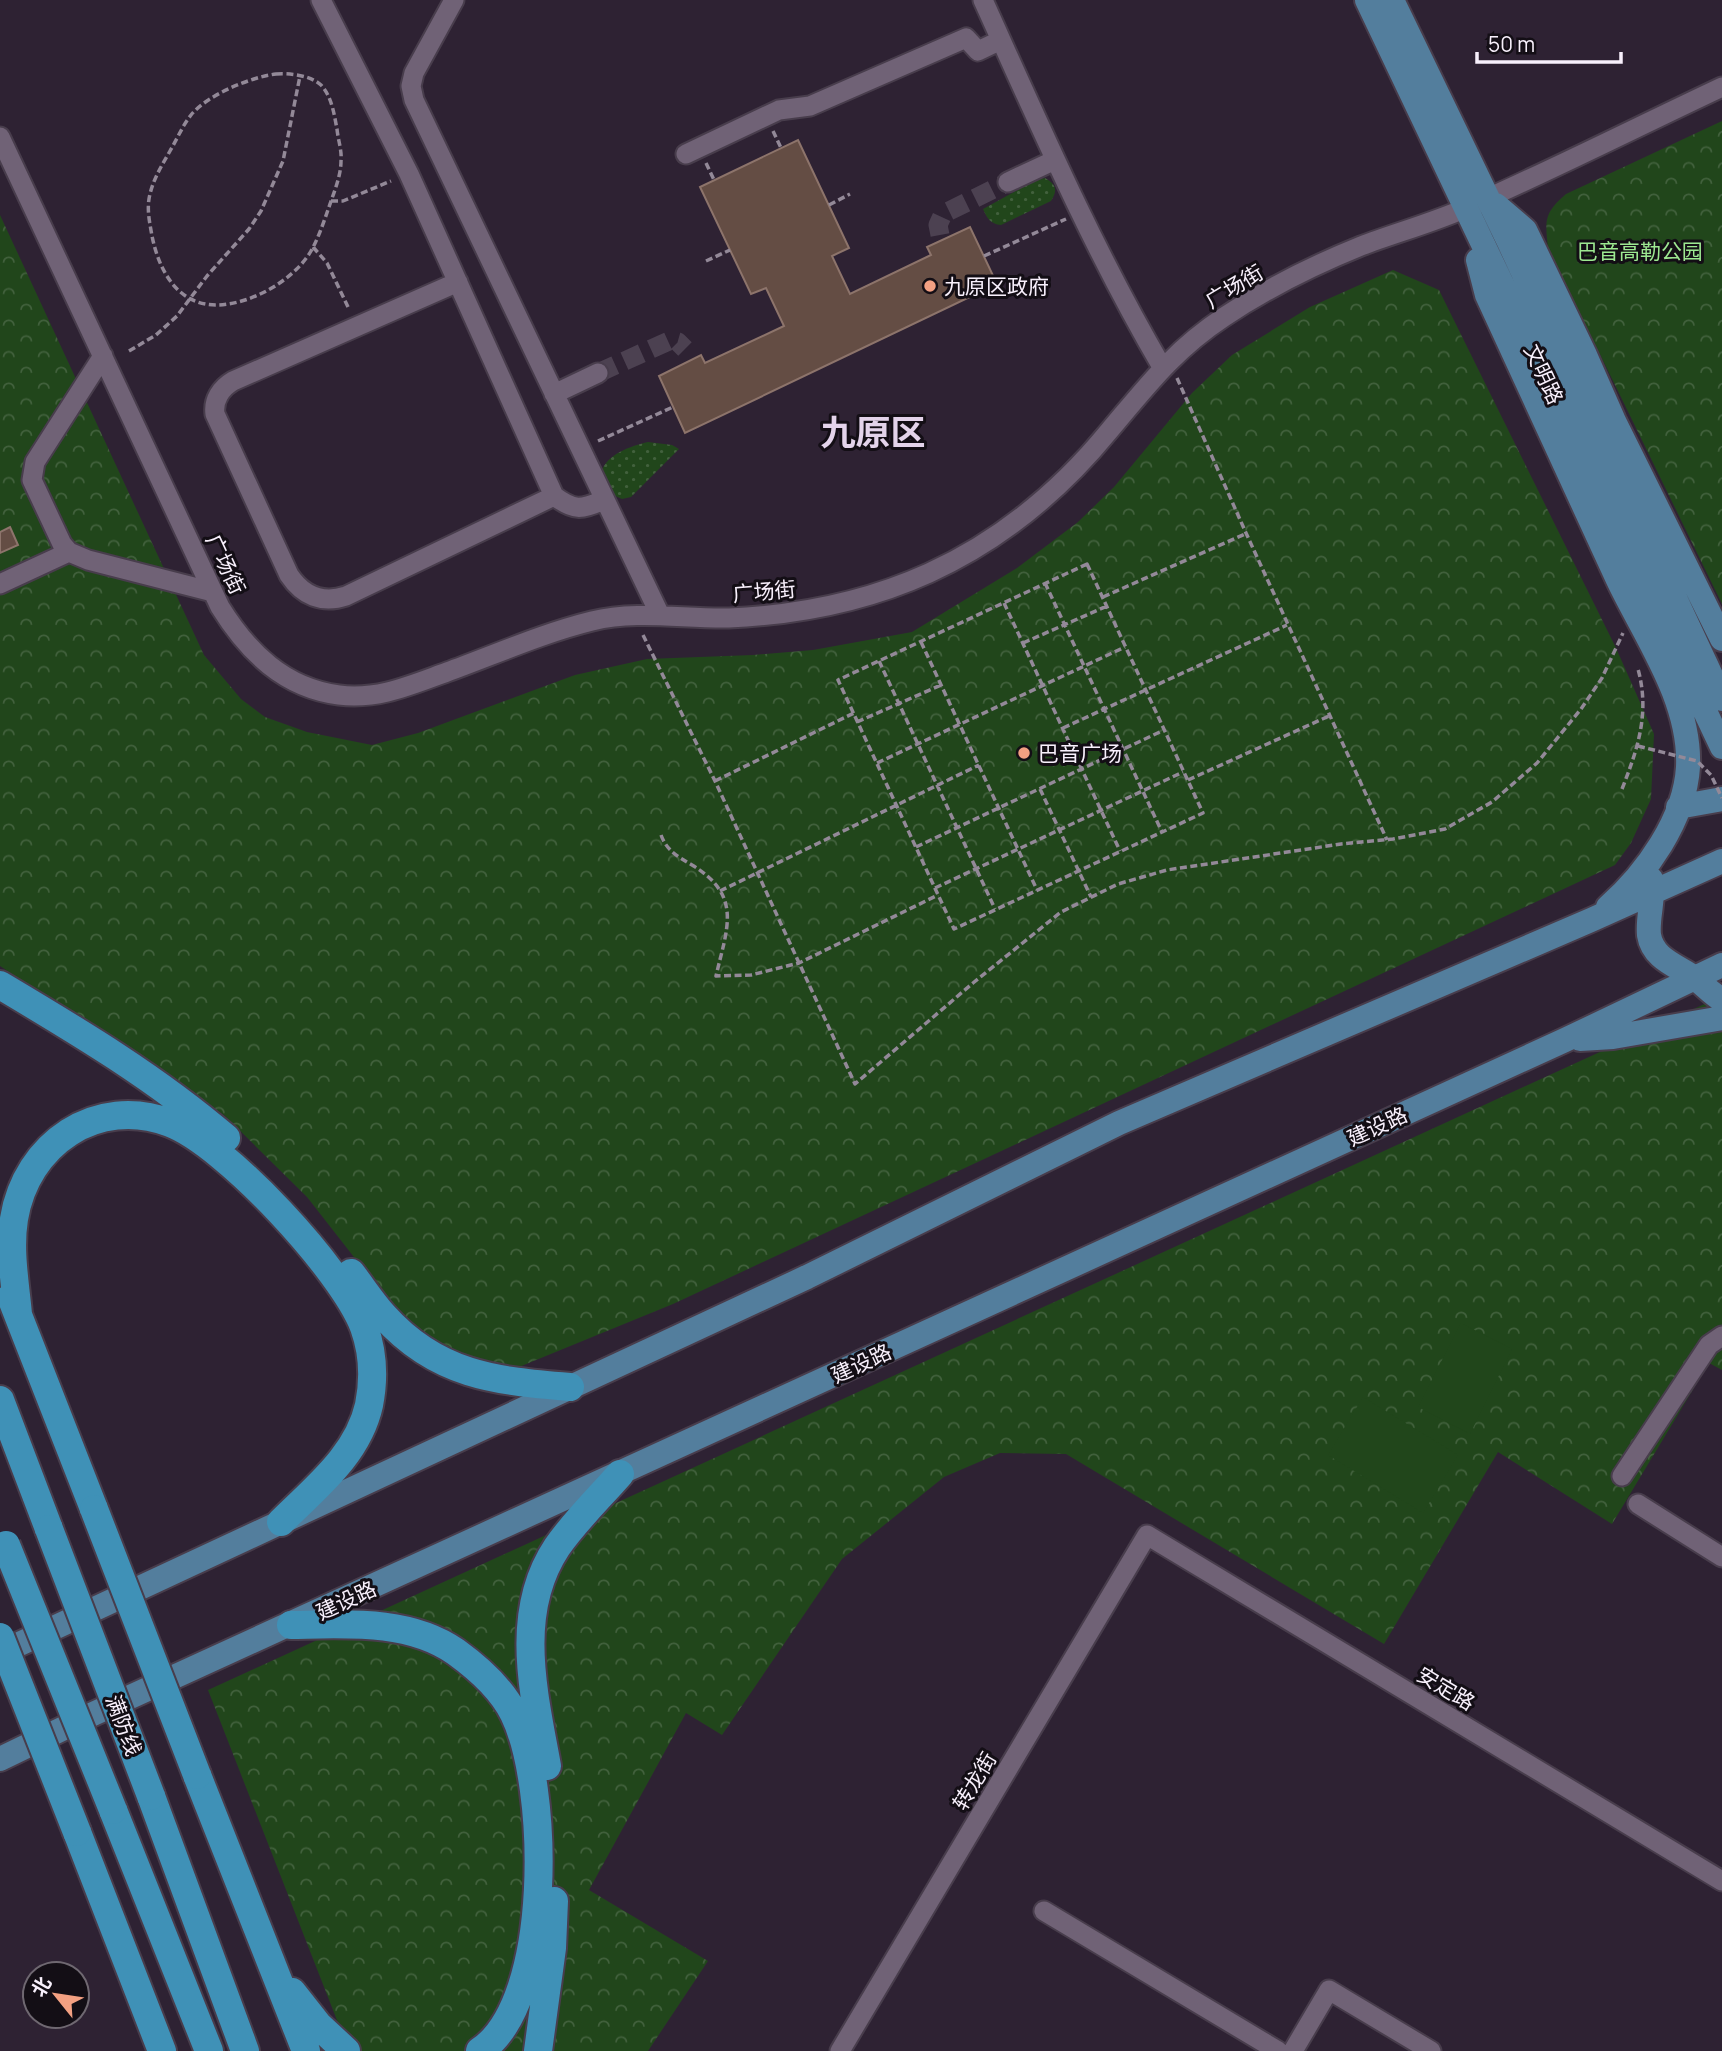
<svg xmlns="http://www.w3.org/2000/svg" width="1722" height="2051" font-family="Manrope,'Noto Sans SC',sans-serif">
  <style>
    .grass { fill: url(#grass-dots) }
    .park { fill: url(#park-crowns) }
    .pitch { fill: #21461b }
    .building { fill: #644d44; stroke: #8d746b; stroke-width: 2 }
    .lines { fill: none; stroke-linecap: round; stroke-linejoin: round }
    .minor-tunnel { stroke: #4c4151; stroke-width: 19; stroke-dasharray: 19 10; stroke-linecap: butt }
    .minor-casing { stroke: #483d4c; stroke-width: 23 }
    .major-casing { stroke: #483d4c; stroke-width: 28 }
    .highway-casing { stroke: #483d4c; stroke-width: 32 }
    .path { stroke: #938998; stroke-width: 3.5; stroke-dasharray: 7 3.5; stroke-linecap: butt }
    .minor { stroke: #706276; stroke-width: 19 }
    .major { stroke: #537e9d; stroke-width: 24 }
    .highway { stroke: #3f91b7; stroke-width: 28 }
    .highway-bridge-casing { stroke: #483d4c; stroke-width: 32; stroke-linecap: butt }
    .path-bridge { stroke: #938998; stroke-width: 3.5; stroke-dasharray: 7 3.5; stroke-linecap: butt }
    .highway-bridge { stroke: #3f91b7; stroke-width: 28 }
    .poi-dot { fill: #f3a082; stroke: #130e15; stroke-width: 2.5 }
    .labels { text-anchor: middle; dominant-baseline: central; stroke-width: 6; stroke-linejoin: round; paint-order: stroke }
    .park-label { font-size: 21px; fill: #9de891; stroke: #130e15 }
    .poi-label { font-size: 21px; fill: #f8f0fc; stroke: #130e15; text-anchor: start }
    .street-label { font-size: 21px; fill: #f8f0fc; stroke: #130e15 }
    .town-label { font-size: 35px; font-weight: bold; fill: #e3d3ea; stroke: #130e15 }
  </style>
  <defs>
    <pattern id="grass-dots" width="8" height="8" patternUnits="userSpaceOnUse" patternTransform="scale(1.75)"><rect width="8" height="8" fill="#21461b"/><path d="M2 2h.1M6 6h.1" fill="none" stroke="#42613d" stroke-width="1.8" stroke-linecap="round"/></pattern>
    <pattern id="park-crowns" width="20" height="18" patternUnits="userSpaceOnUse" patternTransform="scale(1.75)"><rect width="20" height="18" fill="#21461b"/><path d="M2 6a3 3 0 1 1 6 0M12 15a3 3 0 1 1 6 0" fill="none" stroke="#42613d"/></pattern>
  </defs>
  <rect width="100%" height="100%" fill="#2e2233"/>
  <path class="grass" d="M1045,178C1056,184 1058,190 1051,201L1001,225C990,224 987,218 983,209L1036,180Z
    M648,442L672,445L679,449L631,497L622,499L613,495L601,473C606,454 631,446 648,442Z"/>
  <path class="park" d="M1722,121V604L1548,248C1545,220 1544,213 1566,194Z
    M0,215L204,655L241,699L265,717L307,732L372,745L418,733L575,675L647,659L753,655L813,650L912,632L1017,568L1078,522L1114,487L1192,393L1232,355L1310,307L1393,270L1439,290L1616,648L1654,734L1651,799L1631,843L1615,865L673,1304L519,1367L473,1364L428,1339L393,1307L307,1197L224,1115L0,966Z
    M1722,996V1370L1709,1363L1612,1524L1498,1452L1384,1644L1066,1454L1000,1453L944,1477L842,1559L722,1735L686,1713L589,1890L708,1961L648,2051H349L208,1690Z"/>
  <path class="pitch" d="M1461,1323L1512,1349L1470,1434L1418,1407Z
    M1363,1397L1458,1455L1423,1513L1328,1455Z"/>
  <path class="building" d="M798,140L849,248L832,256L850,294L931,255L927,247L970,227L997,284L685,433L659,376L701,355L705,363L784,326L766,288L751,294L700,187Z
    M10,527L18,545L0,553V532Z"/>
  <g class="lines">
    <path class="minor-tunnel" d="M940,235L938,225L943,214L1008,182
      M598,373L671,340L678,342L685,349"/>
    <g class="minor-casing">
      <path id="minor" d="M321,0L409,174L554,496C576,512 581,509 604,500
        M454,0L414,73L411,86L414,100L660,615
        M983,0C1039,124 1093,249 1162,367
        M0,137L220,607C248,652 284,688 339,695C378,700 411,685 447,672C494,655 543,633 592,621C637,610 683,619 729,618C799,615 865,602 929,573C999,541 1060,491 1109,431C1147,386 1174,350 1224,317C1266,289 1314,265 1361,246C1395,233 1432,223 1466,208C1552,170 1637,127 1722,87
        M686,154L779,110L810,106L966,38L978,51L1001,40
        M1008,182L1055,160
        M458,282L233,381C221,388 213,400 215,414L289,575C303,596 322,604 346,596L554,496
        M103,356L35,462L32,480L62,544L69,552L88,560L213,592
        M554,394L598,373
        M0,584L69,552
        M1622,1476L1709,1345L1722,1336
        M1638,1504L1722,1557
        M1044,1911L1278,2051
        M840,2051L1147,1535L1722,1881
        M1293,2051L1329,1990L1431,2051"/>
    </g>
    <g class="major-casing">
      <path id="major" d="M1367,0L1722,747
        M1392,0L1508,240L1722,699
        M1496,205L1525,230L1585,355L1614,421L1722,639
        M1478,260L1487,295C1531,390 1574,485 1618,580C1645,637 1691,700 1688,767C1685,819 1646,874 1608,907
        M1678,807L1722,799
        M1651,879C1655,898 1647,916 1649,935C1653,960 1679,966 1696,979C1705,986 1712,994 1722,1000
        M1580,1039L1613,1037L1722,1018
        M0,1653L807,1277L1119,1123L1591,920L1722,861
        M0,1759L93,1714L1565,1040L1722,965"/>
    </g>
    <g class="highway-casing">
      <path id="highway" d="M0,985C79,1032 156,1078 226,1138
        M351,1273C362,1287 372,1303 384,1316C437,1375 495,1381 570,1387
        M11,1297L94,1509
        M18,1314C15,1282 9,1250 14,1219C26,1144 97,1095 170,1123C226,1144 343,1271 364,1327C373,1352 374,1380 369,1405C358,1455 315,1488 281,1522
        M0,1400L49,1529
        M291,1625C346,1624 409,1619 456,1652C478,1668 502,1689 514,1714C549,1785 554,2002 480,2051
        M547,1766C534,1694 513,1613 557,1547C575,1521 599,1498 620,1474
        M197,1775L306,2051
        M151,1796L245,2051
        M113,1810L209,2051
        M77,1832L162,2051
        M292,1992L318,2025L346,2051
        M538,2051L552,1948L554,1901"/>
    </g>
    <path class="path" d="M276,74C289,73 310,75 321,85C332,97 334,114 337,129C338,140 342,150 341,161C341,176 334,192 329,207C324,221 319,237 311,251C294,280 252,304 218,305C178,306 159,271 152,236C150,224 147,212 149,199C152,181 161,167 170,151C177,139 183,125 191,115C207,95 251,77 276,74Z
      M773,131L781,148
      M706,163L714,180
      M331,201H343L391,181
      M829,205L850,194
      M313,247L327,263L349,309
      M984,256L1066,219
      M706,261L730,250
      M129,351L156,335L177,316L207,276L249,229L261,211L283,161L300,76
      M1177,378L1246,533L1387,840
      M598,441L673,407
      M1087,564L1203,813L954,929L838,680Z
      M1045,583L1162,832
      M1103,597L1245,534
      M1004,603L1120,851
      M643,635L715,781L855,1084L973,983L1061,912L1118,884L1167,870L1341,844L1393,839L1445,829L1492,802L1537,763L1581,709L1602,678L1623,633
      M921,642L1037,890
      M1023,643L1107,606
      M879,661L995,909
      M857,722L941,685
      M1063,728L1287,625
      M877,763L1125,647
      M1188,780L1329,716
      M715,781L854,713
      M1040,789L1091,897
      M1622,789C1638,748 1650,713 1638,669
      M661,835C667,851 677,856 692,865C743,896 727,928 716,976L751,975L799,963L938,895
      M916,847L1164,730
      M935,888L1183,772
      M720,891L979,765"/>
    <use href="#minor" class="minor"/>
    <use href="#major" class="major"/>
    <use href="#highway" class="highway"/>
    <g class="highway-bridge-casing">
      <path id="highway-bridge" d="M94,1509L197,1775
        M49,1529L151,1796
        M6,1545L113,1810
        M0,1637L77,1832"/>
    </g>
    <path class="path-bridge" d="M1638,746L1697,761L1711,775L1722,798"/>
    <use href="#highway-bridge" class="highway-bridge"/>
  </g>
  <g class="poi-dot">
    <circle cx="930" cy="286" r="7"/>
    <circle cx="1024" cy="753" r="7"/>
  </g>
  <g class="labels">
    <g class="park-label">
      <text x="1640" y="251">巴音高勒公园</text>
    </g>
    <g class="poi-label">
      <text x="944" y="286">九原区政府</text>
      <text x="1038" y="753">巴音广场</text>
    </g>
    <g class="street-label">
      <text transform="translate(1234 286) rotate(-31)">广场街</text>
      <text transform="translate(1544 374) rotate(65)">文明路</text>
      <text transform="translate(226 564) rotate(65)">广场街</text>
      <text transform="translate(764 591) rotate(-5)">广场街</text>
      <text transform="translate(1377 1126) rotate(-25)">建设路</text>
      <text transform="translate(861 1363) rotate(-25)">建设路</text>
      <text transform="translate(346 1600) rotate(-25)">建设路</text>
      <text transform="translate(1446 1688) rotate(31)">安定路</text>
      <text transform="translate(124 1725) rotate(69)">满防线</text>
      <text transform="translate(974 1781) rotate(-59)">转龙街</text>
    </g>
    <g class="town-label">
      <text x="873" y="432">九原区</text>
    </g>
  </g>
  <g transform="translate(56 1995) rotate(300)"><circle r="33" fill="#130e15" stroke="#6f6871" stroke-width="2"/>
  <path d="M0-5L12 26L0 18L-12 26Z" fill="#f3a082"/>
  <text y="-10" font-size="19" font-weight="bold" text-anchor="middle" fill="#f8f0fc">北</text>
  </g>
  <path d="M1477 52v10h144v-10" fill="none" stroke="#f8f0fc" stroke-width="3.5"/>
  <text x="1488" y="52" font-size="21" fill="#f8f0fc" stroke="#130e15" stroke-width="5" paint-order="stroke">50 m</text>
</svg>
